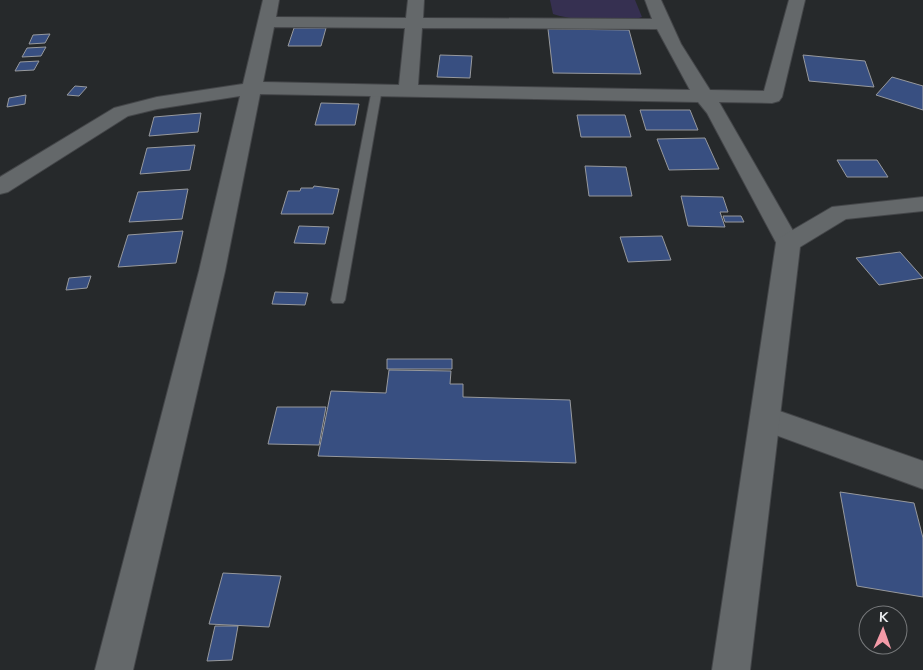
<svg xmlns="http://www.w3.org/2000/svg" width="923" height="670" font-family="Mulish,sans-serif">
  <style>
    .green { fill: #363051 }
    .building { fill: #384f81; stroke: #97999d }
    .lines { fill: none; stroke-linecap: round; stroke-linejoin: round }
    .lane-casing { stroke: #444649; stroke-width: 2 }
    .street-casing { stroke: #444649; stroke-width: 2 }
    .secondary-casing { stroke: #444649; stroke-width: 2 }
    .lane { fill: #64686a; fill-rule: evenodd }
    .street { fill: #64686a; fill-rule: evenodd }
    .secondary { fill: #64686a; fill-rule: evenodd }
  </style>
  <rect width="100%" height="100%" fill="#26292b"/>
  <path class="green" d="M550,0H635L642,17C623,24 573,21 553,14Z"/>
  <path class="building" d="M294,28H326L321,46H288Z
    M548,29L629,30L641,74L553,73Z
    M50,34L45,43L29,44L33,35Z
    M46,47L41,56L22,57L27,48Z
    M440,55L472,56L470,78L437,77Z
    M803,55L865,61L874,87L809,81Z
    M39,61L34,70L15,71L20,62Z
    M892,77L923,86V110L876,95Z
    M75,86L87,87L79,96L67,95Z
    M26,95L25,104L7,107L9,98Z
    M321,103L359,104L355,125H315Z
    M640,110H690L698,130H646Z
    M201,113L198,132L149,136L154,117Z
    M577,115H625L631,137H581Z
    M705,138L719,169L669,170L657,139Z
    M195,145L190,170L140,174L147,148Z
    M837,160H877L888,177H847Z
    M585,166L626,167L632,196H589Z
    M314,186L339,189L333,214H281L288,191H300L301,188H313Z
    M188,189L182,219L129,222L138,192Z
    M681,196L723,197L728,212H720L725,227L688,226Z
    M723,216H741L744,222H725Z
    M299,226L329,227L325,244L294,243Z
    M183,231L176,263L118,267L128,235Z
    M662,236L671,260L628,262L620,237Z
    M900,252L923,278L879,285L856,258Z
    M91,276L87,288L66,290L69,278Z
    M275,292L308,293L305,305L272,304Z
    M387,359H452V369H387Z
    M389,370L451,371L450,384H463V397L570,400L576,463L318,456L331,391L386,393Z
    M277,407H326L319,445L268,444Z
    M840,492L914,503L923,538V597L857,586Z
    M223,573L281,576L269,627L209,624Z
    M215,626H238L232,660L207,661Z"/>
  <g class="lines">
    <g class="lane-casing">
      <path id="lane" d="M377,86L382,89L345,300L343,303H333L331,300L372,89Z"/>
    </g>
    <g class="street-casing">
      <path id="street" d="M263,0H279L276,17L406,18L408,0H424L423,18L652,19L645,0H661L681,44L710,90L764,91L789,0H805L782,97L779,101L772,103L719,102L800,243L797,248L788,251L779,248L707,113L698,102L260,94L225,271L133,670H95L199,271L240,96L157,109L128,116L8,192L0,194V177L114,108L157,97L243,84ZM274,27L405,28L399,85L263,82ZM422,28L657,29L690,90L418,85Z
        M765,406L923,461V489L754,427L750,418L754,409Z"/>
    </g>
    <g class="secondary-casing">
      <path id="secondary" d="M923,197V211L846,219L800,247L750,670H712L776,243L779,238L832,207Z"/>
    </g>
    <use href="#lane" class="lane"/>
    <use href="#street" class="street"/>
    <use href="#secondary" class="secondary"/>
  </g>
  <g transform="translate(883 630) rotate(2)"><circle r="24" fill="#26292b" stroke="#76787a"/>
  <path d="M0-4L9 19L0 12L-9 19Z" fill="#f39aa7"/>
  <text y="-8" font-size="14" font-weight="bold" text-anchor="middle" fill="#edeff1">K</text>
  </g>
</svg>
